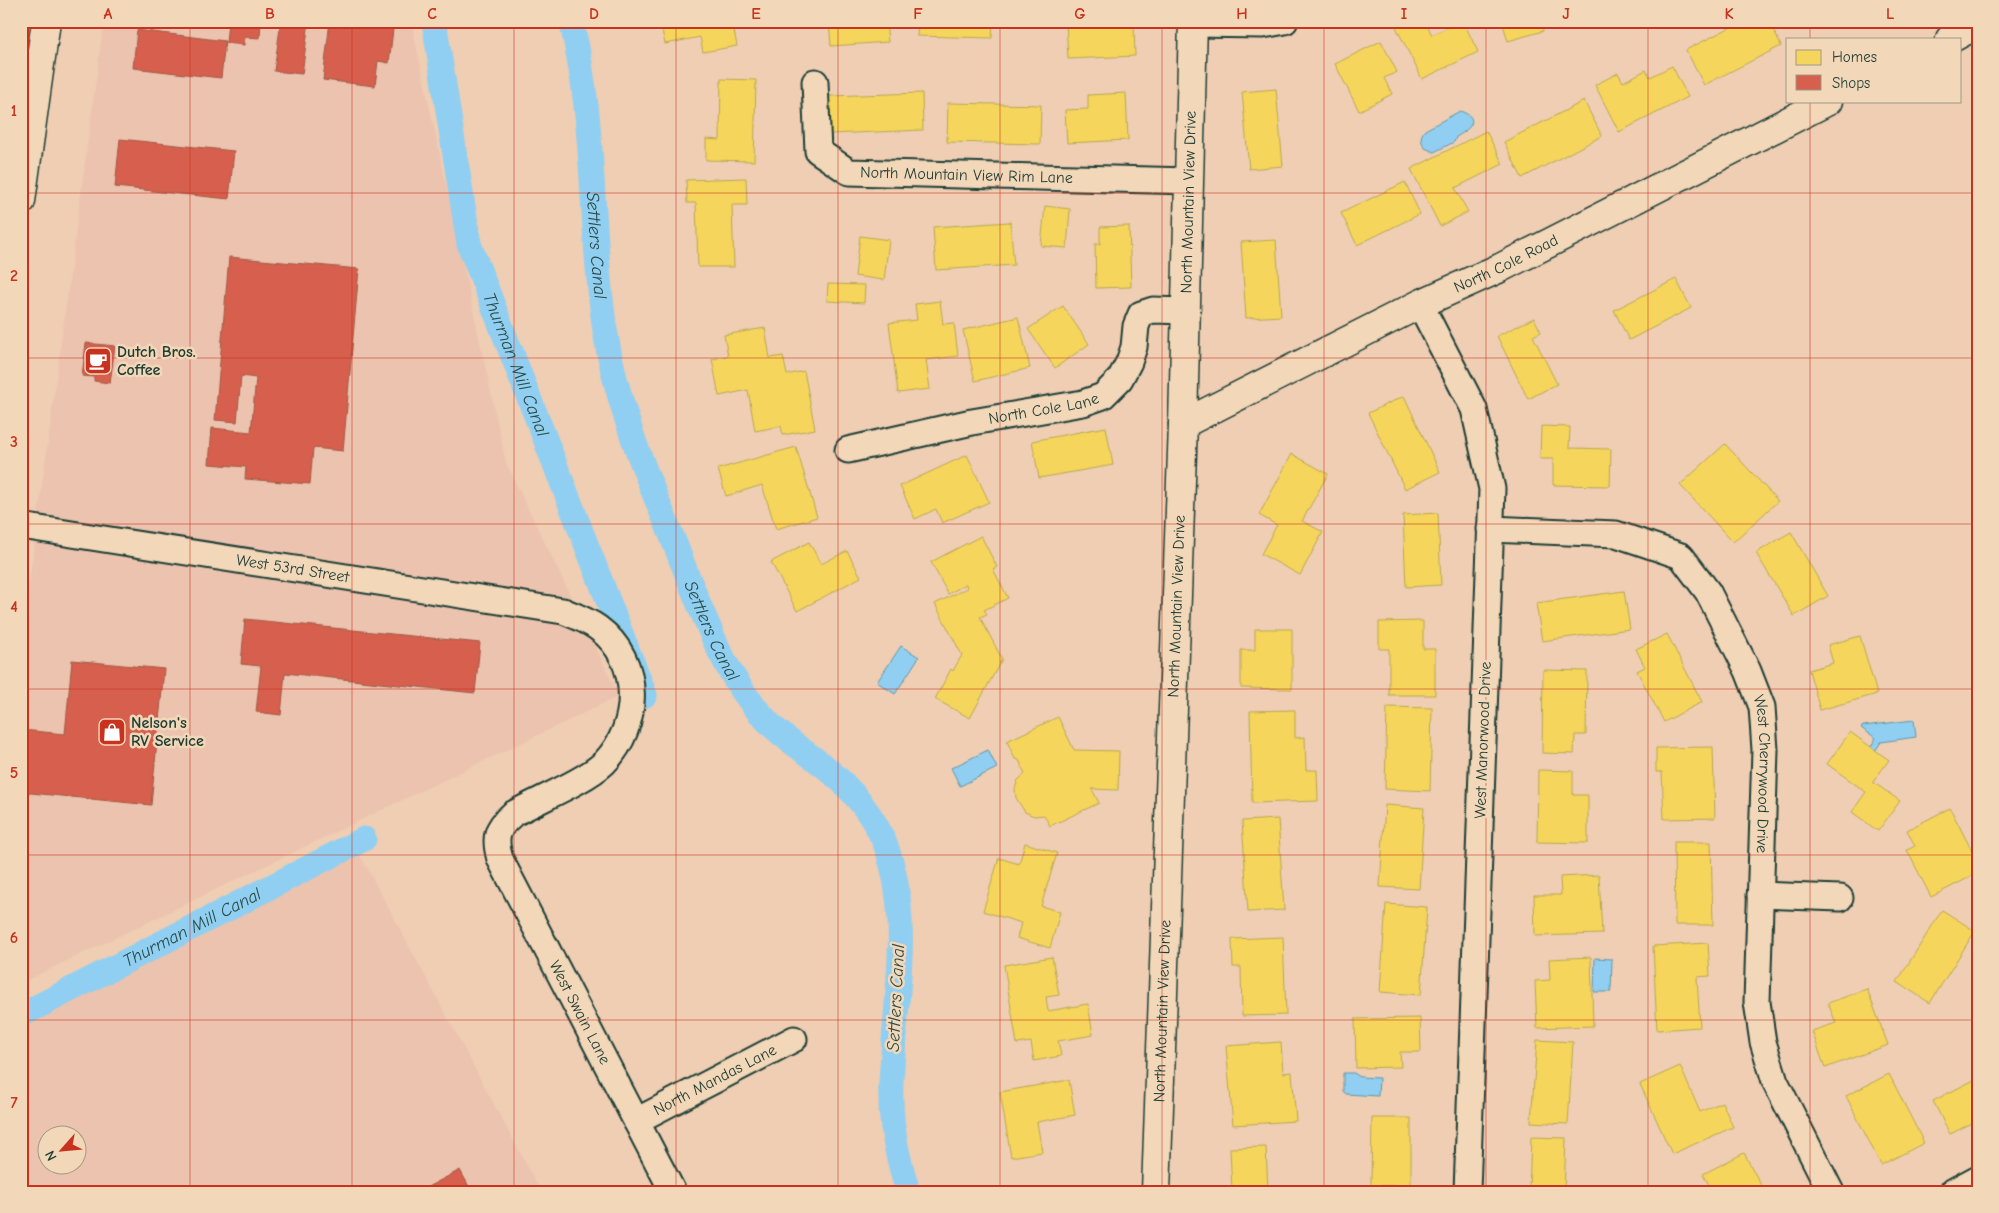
<svg xmlns="http://www.w3.org/2000/svg" width="1999" height="1213" font-family="'Comic Neue',sans-serif">
  <style>
    .built { fill: #ecc3ae; fill-rule: evenodd }
    .water { fill: #90cff1; stroke: #6395a5 }
    .homes { fill: #f6d55c; stroke: #b6a750 }
    .shops { fill: #d6604d; stroke: #9f5646 }
    .lines { fill: none; stroke-linecap: round; stroke-linejoin: round }
    .canal { stroke: #90cff1; stroke-width: 25 }
    .minor-casing { stroke: #1f3d34; stroke-width: 29 }
    .tertiary-casing { stroke: #1f3d34; stroke-width: 31 }
    .secondary-casing { stroke: #1f3d34; stroke-width: 31 }
    .primary-casing { stroke: #1f3d34; stroke-width: 31 }
    .minor { stroke: #f2d7b9; stroke-width: 25 }
    .tertiary { stroke: #f2d7b9; stroke-width: 28 }
    .secondary { stroke: #f2d7b9; stroke-width: 28 }
    .primary { stroke: #f2d7b9; stroke-width: 28 }
    .grid { fill: none; stroke: #c8321e; stroke-width: 1; stroke-opacity: 0.55 }
    .labels { text-anchor: middle; dominant-baseline: central; stroke-width: 5; stroke-linejoin: round; paint-order: stroke }
    .street-label { font-size: 16px; fill: #1f3d34; stroke: #f2d7b9 }
    .poi-label { font-size: 16px; font-weight: bold; fill: #1f3d34; stroke: #f2d7b9; text-anchor: start }
    .water-label { font-size: 18px; font-style: italic; fill: #2a4c47; stroke: #f2d7b9 }
    .neatline { fill: none; stroke: #c8321e; stroke-width: 2 }
    .grid-label { font-size: 16px; text-anchor: middle; font-weight: bold; fill: #c8321e }
  </style>
  <rect width="100%" height="100%" fill="#efceb4"/>
  <filter id="ink" filterUnits="userSpaceOnUse"><feTurbulence type="fractalNoise" baseFrequency=".02" numOctaves="2"/><feDisplacementMap in="SourceGraphic" scale="10" xChannelSelector="R" yChannelSelector="G"/><feConvolveMatrix kernelMatrix="1 2 1 2 8 2 1 2 1" color-interpolation-filters="sRGB"/></filter>
  <g filter="url(#ink)">
    <path class="built" d="M104,21H411L506,463L619,696L21,983V644Z
      M358,851L541,1192H21V1016ZM48,1136H78V1166H48Z"/>
    <path class="water" d="M1460,111C1482,118 1469,130 1456,137L1454,142L1434,152L1425,148C1421,141 1419,137 1425,130Z
      M901,646L919,657L895,694L877,682Z
      M1914,720L1916,737L1881,742L1875,751L1870,748L1876,738L1861,728L1863,726Z
      M988,750L997,768L960,786L951,768Z
      M1595,958L1612,959L1611,992H1594Z
      M1343,1073H1354L1360,1077L1379,1078L1378,1096L1346,1094L1343,1091Z"/>
    <path class="homes" d="M660,21H732L737,46L703,52L700,37L665,44Z
      M829,21H886L888,42L831,46Z
      M918,21H993L992,38L917,36Z
      M1066,21H1108V25L1134,24L1135,56L1068,59Z
      M1407,21H1425L1432,35L1460,21H1463L1478,52L1422,79L1396,27Z
      M1502,21H1541L1543,31L1508,41Z
      M1743,21H1769L1781,46L1704,85L1686,50Z
      M1381,41L1397,72L1384,78L1392,94L1359,111L1335,64Z
      M1672,66L1688,97L1619,132L1595,85L1618,73L1623,82L1646,70L1650,77Z
      M721,79L756,80L754,161L706,160V139L720,140Z
      M1276,89L1283,166L1249,169L1242,92Z
      M922,93L923,130L830,134L829,96Z
      M1126,93L1128,140L1067,143L1065,110L1088,109V95Z
      M1584,101L1602,136L1522,178L1504,142Z
      M948,103L1041,105L1040,144L947,142Z
      M1486,131L1503,164L1455,188L1468,212L1440,226L1411,169Z
      M746,178L747,205H732L734,267H698L696,203H687L686,180Z
      M1405,182L1420,214L1357,245L1341,213Z
      M1045,206L1070,209L1067,248L1041,246Z
      M1010,222L1014,265L936,270L933,227Z
      M1129,226L1131,287L1096,288L1095,244H1100V227Z
      M860,236L889,240L884,280L855,276Z
      M1276,240L1281,316L1246,318L1241,242Z
      M1676,279L1691,308L1629,340L1614,310Z
      M828,284L865,285L864,303L827,301Z
      M940,301L943,324L954,323L958,356L926,360L930,389L898,393L889,323L917,320L915,304Z
      M1063,306L1089,344L1055,368L1028,329Z
      M1018,317L1030,368L975,381L963,330Z
      M1534,318L1541,332L1533,336L1557,384L1528,399L1497,336Z
      M765,328L770,358L783,356L787,375L804,371L815,429L783,435L781,426L755,431L748,390L719,396L712,359L728,356L724,335Z
      M1404,396L1440,472L1405,489L1368,413Z
      M1541,426L1570,427L1569,448L1611,449L1610,486L1553,485V459H1540Z
      M1106,427L1113,465L1039,478L1032,441Z
      M1725,444L1778,501L1733,542L1680,485Z
      M796,447L817,517L776,529L762,485L726,496L718,469Z
      M1292,454L1328,474L1302,521L1323,532L1300,575L1261,554L1277,525L1259,515Z
      M967,455L989,502L942,523L936,509L915,519L900,486Z
      M1438,513L1441,585L1406,587L1403,515Z
      M1791,532L1828,596L1794,616L1756,553Z
      M981,536L997,567L993,569L1008,598L984,610L987,614L980,617L1002,659L970,718L935,699L951,669L953,671L962,655L935,604L967,588L966,584L948,594L931,562Z
      M809,542L821,564L847,551L861,577L797,611L771,562Z
      M1624,591L1630,629L1542,641L1536,603Z
      M1423,621V649H1435V695H1389V649H1379V622Z
      M1255,629H1292V689L1241,688V650H1255Z
      M1667,634L1702,702L1664,722L1637,671L1645,667L1636,649Z
      M1860,636L1877,694L1820,710L1809,670L1833,663L1828,645Z
      M1543,670L1587,671L1586,735H1575L1574,754L1542,753Z
      M1387,707L1432,708L1430,791L1385,789Z
      M1295,710V738L1305,737L1306,770H1317L1318,801L1252,803L1250,711Z
      M1058,717L1074,750L1119,751L1118,790L1092,789L1099,803L1050,826L1044,815L1034,816L1025,812L1016,798L1015,789L1018,780L1025,774L1019,760L1015,759L1007,741Z
      M1850,732L1889,760L1873,782L1900,801L1878,831L1852,812L1866,792L1827,764Z
      M1713,747L1715,818L1664,819L1662,772H1656V748Z
      M1538,770L1573,771V795H1588V843L1537,842Z
      M1385,805L1424,808L1419,889L1380,887Z
      M1950,808L1978,863V873L1931,897L1907,850L1915,846L1907,830Z
      M1278,819L1284,910L1248,912L1242,821Z
      M1674,842H1711L1713,925H1675Z
      M1025,843L1057,853L1041,906L1060,912L1050,948L1017,938L1021,923L983,911L999,858L1019,864Z
      M1599,875L1602,934L1535,936L1534,895H1561L1560,877Z
      M1386,904L1427,907L1421,995L1380,992Z
      M1942,910L1975,931L1930,1003L1897,982Z
      M1283,937L1286,1015L1242,1016L1241,967H1233L1232,939Z
      M1708,943L1710,976L1697,977L1700,1027L1657,1030L1653,946Z
      M1052,957L1059,995L1046,997L1048,1011L1088,1004L1093,1035L1058,1041L1061,1056L1034,1061L1031,1042L1017,1044L1004,965Z
      M1591,957L1593,1026L1537,1028L1535,981L1550,980L1549,959Z
      M1867,989L1888,1045L1825,1068L1812,1031L1836,1023L1828,1003Z
      M1420,1018L1421,1052H1400L1401,1067L1356,1068L1355,1019Z
      M1537,1040L1573,1042L1568,1124L1531,1122Z
      M1281,1042L1283,1073L1292,1072L1296,1121L1233,1125L1226,1046Z
      M1680,1066L1700,1112L1722,1102L1733,1127L1672,1154L1640,1084Z
      M1889,1074L1924,1143L1881,1165L1846,1096Z
      M1978,1078V1120L1950,1134L1933,1101Z
      M1069,1080L1075,1115L1037,1122L1042,1152L1011,1157L1000,1092Z
      M1372,1118H1411V1186L1371,1185Z
      M1531,1137L1566,1138L1564,1192H1529Z
      M1266,1147L1268,1192H1232L1230,1148Z
      M1744,1153L1762,1187L1754,1192H1713L1703,1174Z"/>
    <path class="shops" d="M228,21H261L260,38L245,37L244,45L226,43Z
      M281,21H309L302,74L274,71Z
      M330,21H394L389,63L378,61L375,86L323,80Z
      M137,30L225,41L221,78L133,68Z
      M120,139L234,151L229,199L115,187Z
      M229,257L359,269L343,451L313,448L310,484L245,479L246,467L209,464L212,428L251,432L256,378L241,376L237,422L215,420Z
      M86,343L115,346L110,383L94,381V377L82,376Z
      M245,619L480,643L475,693L285,673L281,715L256,712L261,666L241,664Z
      M72,660L164,669L151,805L21,792L22,730L65,734Z
      M460,1170L472,1192H418Z"/>
    <g class="lines">
      <g class="canal">
        <path id="s1" d="M434,21L469,244L645,695"/>
        <path id="s2" d="M571,21C597,122 589,227 605,330C616,401 643,468 671,534C683,564 694,594 707,623C722,660 742,696 770,724C788,742 811,755 830,771C859,796 883,828 892,865C908,926 897,992 893,1054C892,1069 890,1084 891,1099C891,1131 899,1161 908,1192"/>
        <path id="s3" d="M21,1015L364,839"/>
      </g>
      <g class="minor-casing">
        <g id="minor">
          <path d="M1193,24L1263,25L1285,21"/>
          <path id="s4" d="M815,82L818,151L849,172L1189,181"/>
          <path d="M1420,304L1474,409L1492,489L1467,1192"/>
          <path id="s5" d="M848,450L972,422L1083,403L1103,396L1120,379L1129,362L1134,347L1136,326L1141,314L1153,310L1185,311"/>
          <path id="s6" d="M21,526L563,611C576,616 587,620 598,628C642,660 641,726 604,763C585,781 538,800 513,814C496,828 494,838 500,859L673,1192"/>
          <path id="s7" d="M1490,529L1616,534L1681,556L1708,592L1748,671L1762,707L1765,750L1757,1002L1763,1042L1775,1081L1831,1192"/>
          <path d="M1760,895L1840,898"/>
          <path id="s8" d="M636,1121L794,1039"/>
          <path d="M1952,1192L1978,1178"/>
        </g>
      </g>
      <g class="tertiary-casing">
        <g id="tertiary">
          <path id="s9" d="M1183,424L1193,21"/>
        </g>
      </g>
      <g class="secondary-casing">
        <g id="secondary">
          <path d="M1950,39L1978,24"/>
          <path id="s10" d="M1156,1192L1183,424L1420,304L1500,268L1828,101"/>
        </g>
      </g>
      <g class="primary-casing">
        <path id="primary" d="M21,201L46,21"/>
      </g>
      <use href="#minor" class="minor"/>
      <use href="#tertiary" class="tertiary"/>
      <use href="#secondary" class="secondary"/>
      <use href="#primary" class="primary"/>
    </g>
  </g>
  <path class="grid" d="M190,21V1192M352,21V1192M514,21V1192M676,21V1192M838,21V1192M1000,21V1192M1162,21V1192M1324,21V1192M1486,21V1192M1648,21V1192M1810,21V39M1810,101V1192M21,193H1978M21,358H1978M21,524H1978M21,689H1978M21,855H1978M21,1020H1978"/>
  <defs>
    <g id="cafe-square" transform="scale(1.4375)"><rect x="-9" y="-9" width="18" height="18" rx="4" fill="#c8321e" stroke="#f2d7b9"/><path d="M-5.5-4.5H6V0H3Q3 3.5 0 3.5H-2.5Q-5.5 3.5-5.5 0ZM3-3.2v2h1.7v-2ZM-6 4.5H4V6H-6Z" fill="#fff"/></g>
    <g id="shop-square" transform="scale(1.4375)"><rect x="-9" y="-9" width="18" height="18" rx="4" fill="#c8321e" stroke="#f2d7b9"/><path d="M-5-2.5h2.3a2.7 3.5 0 0 1 5.4 0H5L5.5 6h-11ZM-1.5-2.5h3a1.5 2.3 0 0 0-3 0Z" fill="#fff"/></g>
  </defs>
  <g fill-rule="evenodd">
    <use href="#cafe-square" x="98" y="361"/>
    <use href="#shop-square" x="112" y="732"/>
  </g>
  <g class="labels">
    <g class="street-label">
      <text stroke="none"><textPath href="#s4" startOffset="224">North Mountain View Rim Lane</textPath></text>
      <text stroke="none"><textPath href="#s9" startOffset="222">North Mountain View Drive</textPath></text>
      <text stroke="none"><textPath href="#s10" startOffset="1129">North Cole Road</textPath></text>
      <text stroke="none"><textPath href="#s5" startOffset="200">North Cole Lane</textPath></text>
      <text stroke="none"><textPath href="#s6" startOffset="275">West 53rd Street</textPath></text>
      <text stroke="none"><textPath href="#s10" startOffset="586">North Mountain View Drive</textPath></text>
      <text transform="translate(1483 740) rotate(-88)">West Manorwood Drive</text>
      <text stroke="none"><textPath href="#s7" startOffset="434">West Cherrywood Drive</textPath></text>
      <text stroke="none"><textPath href="#s10" startOffset="181">North Mountain View Drive</textPath></text>
      <text stroke="none"><textPath href="#s6" startOffset="1069">West Swain Lane</textPath></text>
      <text stroke="none"><textPath href="#s8" startOffset="89">North Mandas Lane</textPath></text>
    </g>
    <g class="poi-label">
      <text x="117" y="352">Dutch Bros.<tspan x="117" dy="18">Coffee</tspan></text>
      <text x="131" y="723">Nelson's<tspan x="131" dy="18">RV Service</tspan></text>
    </g>
    <g class="water-label">
      <text stroke="none"><textPath href="#s2" startOffset="226">Settlers Canal</textPath></text>
      <text stroke="none"><textPath href="#s1" startOffset="355">Thurman Mill Canal</textPath></text>
      <text stroke="none"><textPath href="#s2" startOffset="631">Settlers Canal</textPath></text>
      <text stroke="none"><textPath href="#s3" startOffset="192">Thurman Mill Canal</textPath></text>
      <text transform="translate(896 998) rotate(-87)">Settlers Canal</text>
    </g>
  </g>
  <rect width="1999" height="1213" fill="none" stroke="#f2d7b9" stroke-width="55"/>
  <rect x="1786" y="38" width="175" height="65" fill="#f2d7b9" stroke="#9e9984"/>
  <rect x="1796" y="50" width="25" height="15" fill="#f6d55c" stroke="#9e9984"/>
  <text x="1832" y="62" font-size="15" fill="#1f3d34">Homes</text>
  <rect x="1796" y="75" width="25" height="15" fill="#d6604d" stroke="#9e9984"/>
  <text x="1832" y="88" font-size="15" fill="#1f3d34">Shops</text>
  <g transform="translate(62 1150) rotate(243)"><circle r="24" fill="#f2d7b9" stroke="#9e9984"/>
  <path d="M0-4L9 19L0 12L-9 19Z" fill="#c8321e"/>
  <text y="-8" font-size="14" font-weight="bold" text-anchor="middle" fill="#1f3d34">N</text>
  </g>
  <rect x="28" y="28" width="1944" height="1158" class="neatline"/>
  <g class="grid-label">
    <text x="108" y="19">A</text>
    <text x="270" y="19">B</text>
    <text x="432" y="19">C</text>
    <text x="594" y="19">D</text>
    <text x="756" y="19">E</text>
    <text x="918" y="19">F</text>
    <text x="1080" y="19">G</text>
    <text x="1242" y="19">H</text>
    <text x="1404" y="19">I</text>
    <text x="1566" y="19">J</text>
    <text x="1729" y="19">K</text>
    <text x="1890" y="19">L</text>
    <text x="14" y="116">1</text>
    <text x="14" y="281">2</text>
    <text x="14" y="447">3</text>
    <text x="14" y="612">4</text>
    <text x="14" y="778">5</text>
    <text x="14" y="943">6</text>
    <text x="14" y="1108">7</text>
  </g>
</svg>
